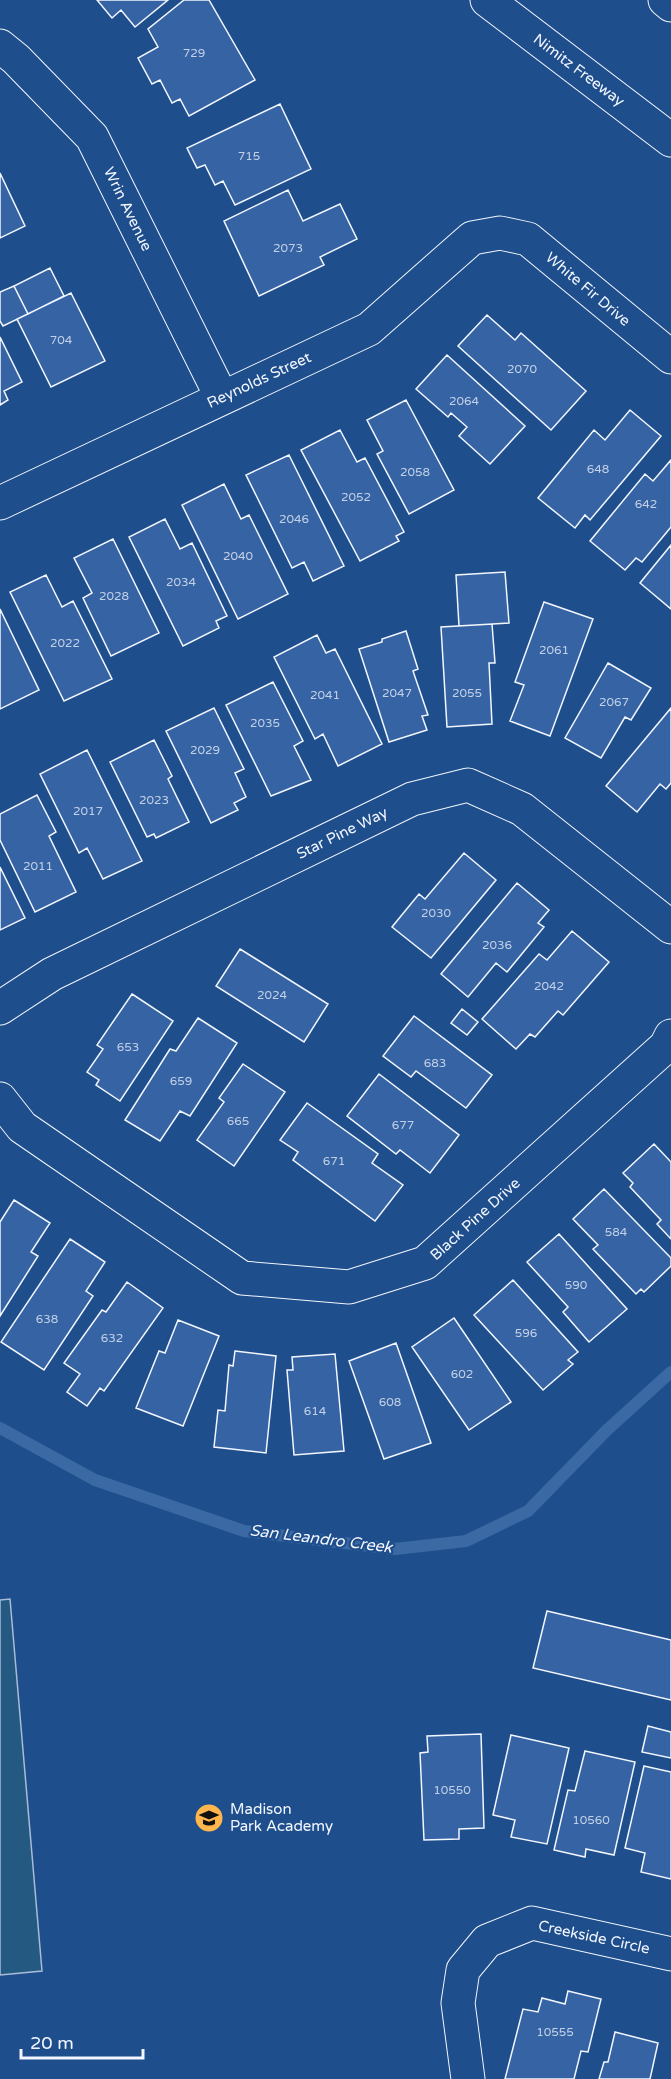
<svg xmlns="http://www.w3.org/2000/svg" width="671" height="2079" font-family="'Varela Round',sans-serif">
  <style>
    .green { fill: #245a82; stroke: #a8bbd7; stroke-width: 1.5 }
    .lines { fill: none; stroke-linecap: round; stroke-linejoin: round }
    .stream { stroke: #3b69a3; stroke-width: 12 }
    .building { fill: #3563a3; stroke: #f2f6ff; stroke-width: 1.5 }
    .street-casing { stroke: #f2f6ff; stroke-width: 35 }
    .highway-casing { stroke: #f2f6ff; stroke-width: 35 }
    .street { stroke: #1f4e8c; stroke-width: 33 }
    .highway { stroke: #1f4e8c; stroke-width: 33 }
    .labels { text-anchor: middle; dominant-baseline: central; stroke-width: 4.5; stroke-linejoin: round; paint-order: stroke }
    .number-label { font-size: 12px; fill: #c3d1e8 }
    .street-label { font-size: 15px; fill: #f2f6ff; stroke: #1f4e8c }
    .poi-label { font-size: 15px; fill: #f2f6ff; stroke: #1f4e8c; text-anchor: start }
    .water-label { font-size: 16px; font-style: italic; fill: #f2f6ff; stroke: #1f4e8c }
  </style>
  <rect width="100%" height="100%" fill="#1f4e8c"/>
  <path class="green" d="M10,1599L42,1971L0,1975V1600Z"/>
  <g class="lines">
    <path class="stream" d="M0,1428L95,1480L244,1531L395,1549L466,1541L528,1511L607,1430L671,1372"/>
  </g>
  <path class="building" d="M97,0H168L135,27L121,10L112,18Z
    M184,0H209L255,80L189,116L180,99L172,103L160,80L152,84L138,58L158,47L148,29Z
    M280,104L311,169L235,205L223,181L215,185L205,165L197,168L187,148Z
    M0,173L25,226L0,238Z
    M288,190L303,221L340,204L357,239L320,257L324,265L259,296L224,221Z
    M50,268L64,296L28,314L14,286Z
    M14,286L28,314L3,326L0,321V292Z
    M71,293L105,361L51,387L17,319Z
    M487,315L515,340L521,333L586,391L551,430L458,346Z
    M0,337L22,382L4,391L8,400L0,405Z
    M447,355L525,426L490,464L459,436L467,427L451,413L448,417L416,389Z
    M406,400L454,490L409,514L377,454L383,451L367,420Z
    M630,410L661,436L590,520L585,515L575,528L538,498L594,430L605,440Z
    M340,430L357,462L365,458L404,532L396,536L399,541L360,561L301,450Z
    M289,455L344,566L313,581L304,562L292,568L246,475Z
    M671,460V527L642,562L636,558L625,570L590,541L645,474L653,481Z
    M224,484L241,519L249,515L288,594L238,619L182,505Z
    M165,519L180,549L192,543L227,616L216,621L219,628L183,646L129,537Z
    M113,539L159,633L111,656L83,598L92,593L74,558Z
    M671,545V609L640,583Z
    M505,572L509,623L459,626L456,575Z
    M46,575L62,607L73,601L112,679L64,701L10,592Z
    M544,602L593,619L550,736L510,721L524,685L515,682Z
    M0,609L39,690L0,709Z
    M492,624L495,663H489L492,724L447,727L441,627Z
    M406,631L418,669L413,671L428,715L422,716L427,730L389,742L359,649L382,642V639Z
    M317,635L326,653L335,649L382,744L338,766L323,734L315,739L274,657Z
    M608,663L651,688L631,720L625,717L601,758L565,738Z
    M273,682L303,741L294,746L311,780L271,796L226,705Z
    M214,708L244,769L235,773L246,797L234,803L238,810L211,823L166,731Z
    M671,708V783L666,789L660,784L637,812L606,786Z
    M154,740L172,776L168,779L189,822L156,838L154,834L147,837L110,762Z
    M87,750L142,861L103,879L87,848L79,853L40,774Z
    M37,795L56,832L49,836L76,892L35,912L0,840V814Z
    M464,853L496,880L431,958L392,927L419,894L425,899Z
    M0,867L25,918L0,930Z
    M517,883L549,910L538,923L544,927L507,972L496,963L468,997L441,974Z
    M572,931L609,962L563,1015L558,1011L535,1037L530,1034L516,1049L482,1019L539,954L547,960Z
    M240,949L328,1004L304,1042L216,986Z
    M132,994L173,1021L120,1101L96,1085L99,1080L87,1072L103,1049L97,1045Z
    M462,1009L478,1022L467,1035L451,1023Z
    M414,1016L492,1075L466,1108L416,1071L411,1077L383,1056Z
    M198,1018L237,1043L190,1116L180,1111L160,1141L125,1120L170,1049L176,1051Z
    M243,1064L285,1092L234,1166L197,1140L224,1102L219,1098Z
    M379,1074L459,1135L430,1173L400,1150L396,1154L347,1116Z
    M307,1103L378,1154L372,1163L403,1185L375,1221L293,1160L298,1152L280,1140Z
    M654,1144L671,1162V1239L657,1224L661,1220L630,1187L633,1183L623,1173Z
    M604,1189L671,1258V1266L644,1292L641,1289L636,1294L593,1249L598,1245L573,1219Z
    M14,1200L50,1223L31,1252L38,1256L0,1316V1222Z
    M559,1234L627,1309L589,1342L563,1312L568,1307L527,1262Z
    M70,1239L105,1262L86,1291L93,1296L44,1370L1,1342Z
    M513,1280L578,1352L568,1360L573,1364L543,1390L474,1315Z
    M127,1282L163,1308L104,1391L100,1388L87,1406L67,1392L80,1374L64,1363L102,1310L106,1312Z
    M454,1318L511,1402L469,1430L412,1347Z
    M178,1320L219,1336L183,1426L136,1408L159,1351L165,1353Z
    M396,1343L431,1443L384,1459L349,1361Z
    M235,1351L276,1356L266,1453L214,1447L218,1410L225,1411L229,1365L233,1366Z
    M335,1354L344,1451L294,1455L287,1370H293L292,1357Z
    M547,1611L671,1640V1700L533,1668Z
    M648,1726L671,1732V1758L642,1752Z
    M481,1734L484,1828L459,1829V1839L424,1840L420,1753L428,1752L427,1736Z
    M511,1735L569,1748L547,1844L511,1837L515,1820L493,1815Z
    M585,1751L635,1762L614,1855L586,1849L585,1857L554,1850L568,1790L575,1791Z
    M644,1766L671,1772V1879L641,1872L645,1853L625,1848Z
    M568,1991L601,1999L588,2052L581,2051L574,2079H505L523,2009L538,2012L542,1998L565,2004Z
    M615,2032L658,2043L650,2079H599L604,2062H608Z"/>
  <g class="lines">
    <g class="street-casing">
      <path id="street" d="M0,46L16,59L92,137L222,398
        M0,503L369,329L472,238L500,233L528,239L671,357
        M0,1008L52,974L412,799L468,785L522,809L671,927
        M0,1099L22,1127L242,1278L349,1287L425,1263L666,1046L671,1036
        M468,2079L458,2003L463,1970L487,1941L532,1923L671,1954"/>
    </g>
    <g class="highway-casing">
      <path id="highway" d="M487,0L671,140
        M665,0L671,5"/>
    </g>
    <use href="#street" class="street"/>
    <use href="#highway" class="highway"/>
  </g>
  <defs>
    <g id="school-disc" transform="scale(1.5)"><circle r="9.5" fill="#ffb74d" stroke="#1f4e8c"/><path d="M0-5L7-2L0 1L-7-2ZM-4 1L0 2.5L4 1V4Q0 6-4 4Z" fill="#111"/></g>
  </defs>
  <g fill-rule="evenodd">
    <use href="#school-disc" x="209" y="1818"/>
  </g>
  <g class="labels">
    <g class="number-label">
      <text x="194" y="53">729</text>
      <text x="249" y="156">715</text>
      <text x="288" y="248">2073</text>
      <text x="61" y="340">704</text>
      <text x="522" y="369">2070</text>
      <text x="464" y="401">2064</text>
      <text x="598" y="469">648</text>
      <text x="415" y="472">2058</text>
      <text x="356" y="497">2052</text>
      <text x="646" y="504">642</text>
      <text x="294" y="519">2046</text>
      <text x="238" y="556">2040</text>
      <text x="181" y="582">2034</text>
      <text x="114" y="596">2028</text>
      <text x="65" y="643">2022</text>
      <text x="554" y="650">2061</text>
      <text x="397" y="693">2047</text>
      <text x="467" y="693">2055</text>
      <text x="325" y="695">2041</text>
      <text x="614" y="702">2067</text>
      <text x="265" y="723">2035</text>
      <text x="205" y="750">2029</text>
      <text x="154" y="800">2023</text>
      <text x="88" y="811">2017</text>
      <text x="38" y="866">2011</text>
      <text x="436" y="913">2030</text>
      <text x="497" y="945">2036</text>
      <text x="549" y="986">2042</text>
      <text x="272" y="995">2024</text>
      <text x="128" y="1047">653</text>
      <text x="435" y="1063">683</text>
      <text x="181" y="1081">659</text>
      <text x="238" y="1121">665</text>
      <text x="403" y="1125">677</text>
      <text x="334" y="1161">671</text>
      <text x="616" y="1232">584</text>
      <text x="576" y="1285">590</text>
      <text x="47" y="1319">638</text>
      <text x="526" y="1333">596</text>
      <text x="112" y="1338">632</text>
      <text x="462" y="1374">602</text>
      <text x="390" y="1402">608</text>
      <text x="315" y="1411">614</text>
      <text x="452" y="1790">10550</text>
      <text x="591" y="1820">10560</text>
      <text x="555" y="2032">10555</text>
    </g>
    <g class="street-label">
      <text transform="translate(579 70) rotate(37)">Nimitz Freeway</text>
      <text transform="translate(128 209) rotate(64)">Wrin Avenue</text>
      <text transform="translate(588 289) rotate(40)">White Fir Drive</text>
      <text transform="translate(259 380) rotate(-25)">Reynolds Street</text>
      <text transform="translate(342 833) rotate(-26)">Star Pine Way</text>
      <text transform="translate(475 1219) rotate(-42)">Black Pine Drive</text>
      <text transform="translate(594 1937) rotate(12)">Creekside Circle</text>
    </g>
    <g class="poi-label">
      <text x="230" y="1809">Madison<tspan x="230" dy="17">Park Academy</tspan></text>
    </g>
    <g class="water-label">
      <text transform="translate(321 1539) rotate(7)">San Leandro Creek</text>
    </g>
  </g>
  <path d="M21 2049v9h122v-9" fill="none" stroke="#f2f6ff" stroke-width="3"/>
  <text x="30" y="2049" font-size="18" fill="#f2f6ff" stroke="#1f4e8c" stroke-width="4.5" paint-order="stroke">20 m</text>
</svg>
